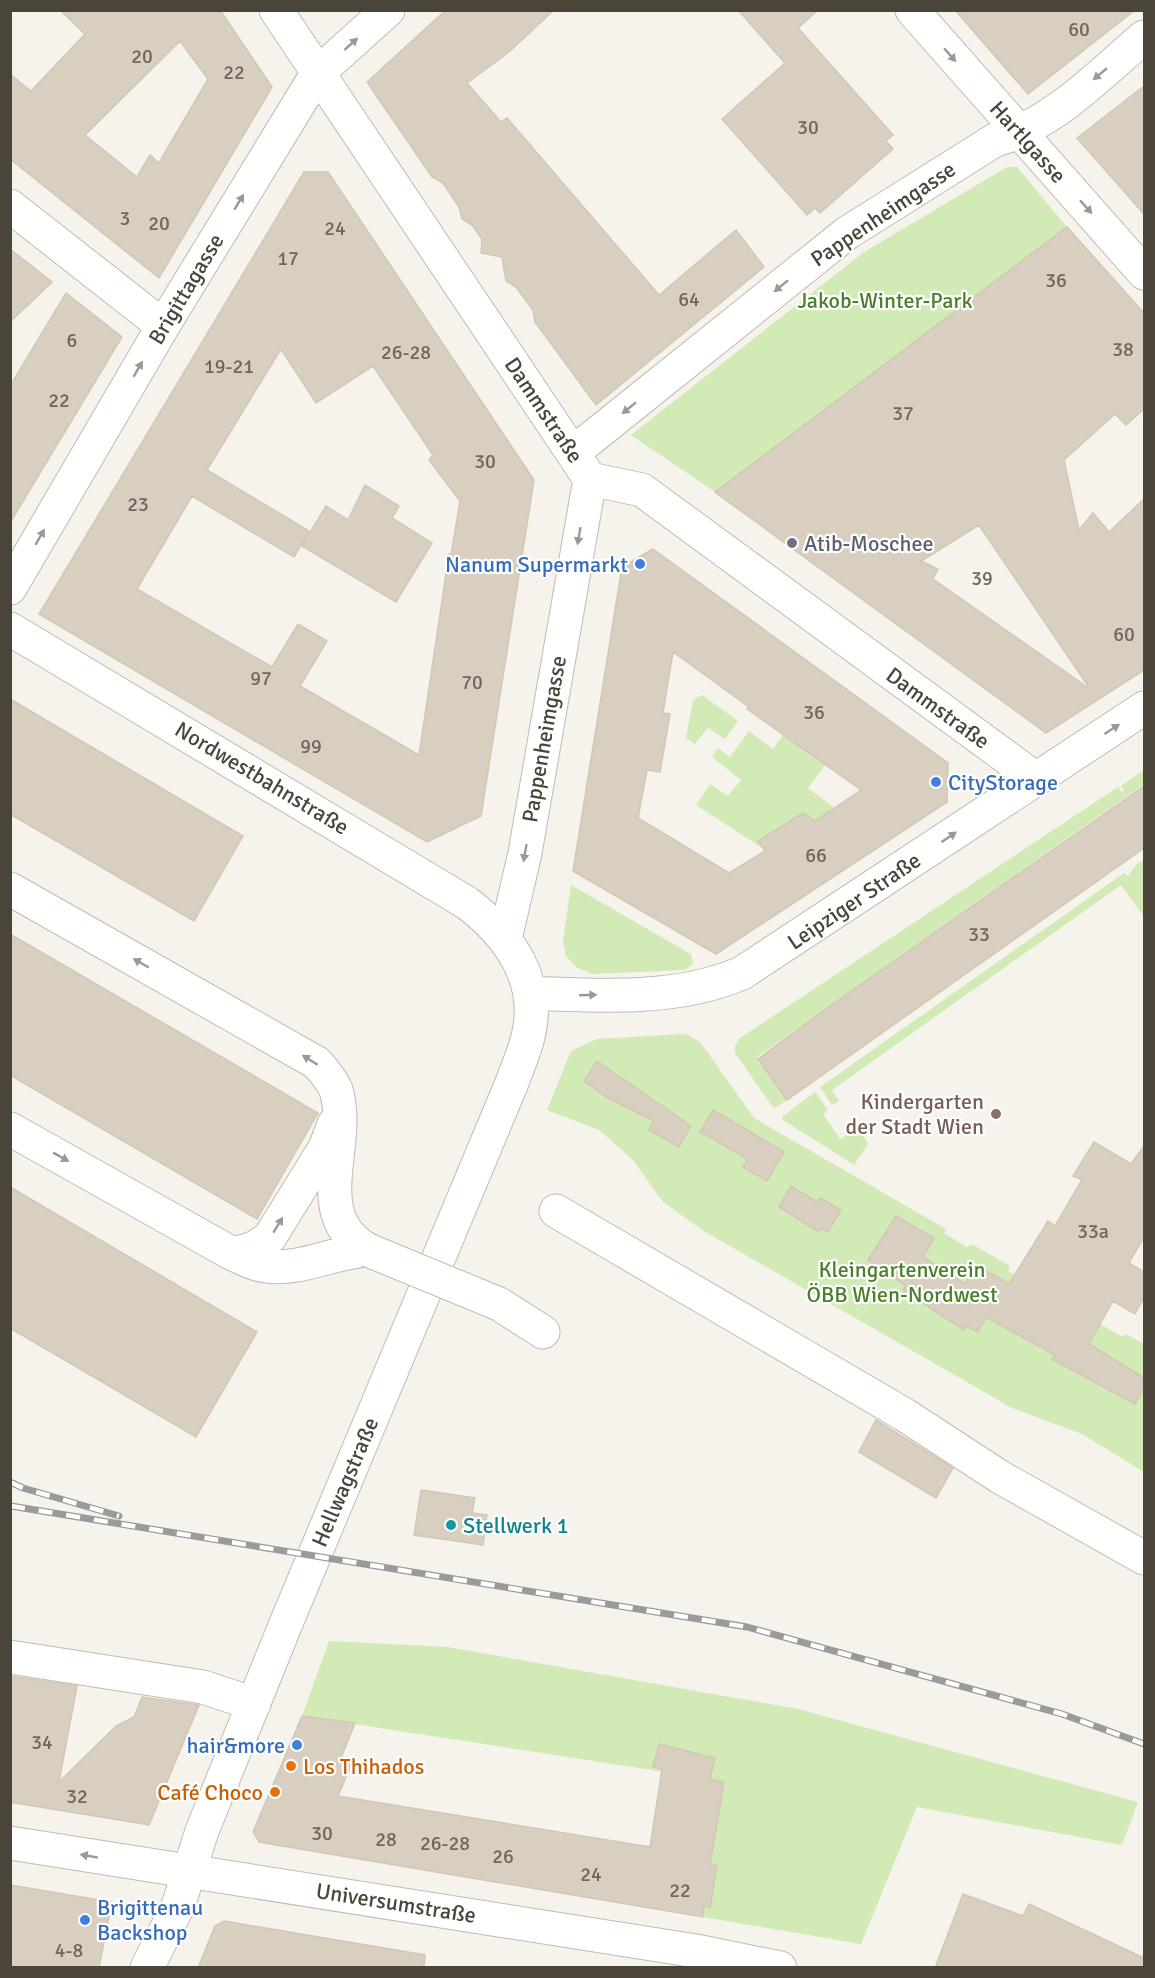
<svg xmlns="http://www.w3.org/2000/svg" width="1155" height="1978" font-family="Signika,sans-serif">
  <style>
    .green { fill: #d2eab5 }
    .building { fill: #d8cfc1; stroke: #d3c7b4; stroke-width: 1.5; fill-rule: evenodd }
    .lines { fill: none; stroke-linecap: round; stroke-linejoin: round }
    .minor-casing { stroke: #c2bbae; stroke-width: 35 }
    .minor { stroke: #fff; stroke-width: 33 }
    .rail-casing { stroke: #9a9a9a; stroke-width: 7 }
    .rail { stroke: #fff; stroke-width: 4.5; stroke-dasharray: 14; stroke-linecap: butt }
    .minor-bridge-casing { stroke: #c2bbae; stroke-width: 35; stroke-linecap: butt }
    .minor-bridge { stroke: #fff; stroke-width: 33 }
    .oneway { fill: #9c9892 }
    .worship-dot { fill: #6b7280; stroke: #fff; stroke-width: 2 }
    .shop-dot { fill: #3f7fe0; stroke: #fff; stroke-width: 2 }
    .education-dot { fill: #8d6e63; stroke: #fff; stroke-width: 2 }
    .culture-dot { fill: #0f9aa8; stroke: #fff; stroke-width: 2 }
    .food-dot { fill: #e8710a; stroke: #fff; stroke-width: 2 }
    .labels { text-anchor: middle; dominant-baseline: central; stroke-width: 4.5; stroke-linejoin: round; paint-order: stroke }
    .number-label { font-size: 20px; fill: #6e675b }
    .street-label { font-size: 22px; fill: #4b4439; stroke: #fff }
    .park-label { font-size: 22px; fill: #4a7f2a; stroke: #fff }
    .worship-label { font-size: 22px; fill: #5b616d; stroke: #fff; text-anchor: start }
    .shop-label { font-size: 22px; fill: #366cbe; stroke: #fff; text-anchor: end }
    .education-label { font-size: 22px; fill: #785e54; stroke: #fff; text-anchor: end }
    .culture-label { font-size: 22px; fill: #0d838f; stroke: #fff; text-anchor: start }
    .food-label { font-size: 22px; fill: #c56008; stroke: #fff; text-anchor: start }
  </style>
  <rect width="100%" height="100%" fill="#f6f3ec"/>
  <path class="green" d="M1007,167H1017L1067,227L715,492L631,435L864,252Z
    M702,695L738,721L725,739L708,728L695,744L686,738L693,700Z
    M749,731L773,749L783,735L825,765L808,788L835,808L815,821L803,813L758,841L762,848L696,805L710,784L728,796L741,780L712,757L718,748L730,757Z
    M1144,770V784L757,1057L787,1100L775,1108L772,1106L735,1053V1046L740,1038L1118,787L1122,793L1124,790L1121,786Z
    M1144,859V917L1121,885L832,1090L839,1101L832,1105L820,1087L1124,873L1128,876L1135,866Z
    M571,885L691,954L693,964L685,970L592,974L576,967L566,956L563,941Z
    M682,1034L689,1035L701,1043L754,1118L946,1229L944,1233L967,1247L972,1244L1010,1266L1008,1271L1123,1337L1126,1334L1144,1344V1472L1082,1434L1012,1408L702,1230L662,1201L633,1160L599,1130L547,1110L571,1051L597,1039Z
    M815,1092L828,1110L823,1114L840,1139L858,1128L868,1144L854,1165L783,1120L782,1117Z
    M329,1641L448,1647L798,1709L1138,1802L1122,1845L917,1807L861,1944L703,1917L704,1906L710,1907L717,1866L710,1864L723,1781L302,1716Z"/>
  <path class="building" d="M60,10H220L272,87L159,278L10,159V74L31,91L85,34ZM180,41L208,79L159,163L150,155L137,177L85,135Z
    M446,10H554L509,52L467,83L501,122L507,118L659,295L736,230L764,267L596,405L535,322L533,310L516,287L506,281L502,257L481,253L482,239L472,225L462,219L459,207L443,183L432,177L367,82Z
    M738,10H818L798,28L893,135L886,141L893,149L820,213L815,208L807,215L722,119L785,63Z
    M955,10H1135L1028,94Z
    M1144,86V214L1077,138Z
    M304,172H328L534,480L481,816L427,842L39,614ZM281,349L316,403L373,366L433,455L429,460L460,501L451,555L449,554L419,755L300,686L327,641L298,624L272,667L137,589L192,496L294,557L309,531L207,470Z
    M1067,227L1144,313V409L1126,425L1115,414L1064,460L1079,530L1093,513L1109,532L1144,499V670L1046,733L715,492ZM979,525L1090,689L933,579L938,569L921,561Z
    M10,249L52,282L10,322Z
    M66,293L122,337L10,523V386Z
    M365,485L399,506L392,518L432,543L396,602L302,546L326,506L348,520Z
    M653,549L948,763L947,802L716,954L573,871L622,567ZM673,652L749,707L747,709L861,790L815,821L803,813L758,841L765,851L729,873L638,818L647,770L660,772L670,714L663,713Z
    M10,699L243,836L194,921L10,814Z
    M1144,786V848L787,1100L758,1059L820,1013Z
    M10,934L318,1113L257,1219L10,1075Z
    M597,1061L691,1126L679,1147L649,1130L654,1121L608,1098L584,1081Z
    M713,1110L784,1152L767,1181L743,1167L748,1159L700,1132Z
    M1094,1142L1131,1164L1144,1146V1237L1129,1263L1144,1272V1297L1135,1314L1113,1301L1089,1344L1144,1378V1388L1135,1404L1052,1359L1055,1355L986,1317L978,1332L966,1326L964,1330L903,1290L906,1286L868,1260L896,1216L934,1238L923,1257L965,1284L976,1265L1009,1284L1048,1221L1055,1226L1082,1180L1073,1176Z
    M791,1186L817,1202L820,1198L841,1210L828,1232L821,1228L819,1232L779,1207Z
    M10,1187L257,1332L196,1437L10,1328Z
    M876,1420L953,1468L936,1498L859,1452Z
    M421,1490L475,1498L472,1513L487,1515L483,1545L414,1535Z
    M10,1676L77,1686L59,1782L116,1726L134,1717L142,1697L199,1705L149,1825L10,1802Z
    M302,1716L355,1723L341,1758L352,1763L338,1796L650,1847L662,1769L653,1767L659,1744L715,1758L710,1779L724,1782L710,1864L717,1866L710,1908L704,1906L703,1917L259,1842L253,1832Z
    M10,1885L112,1902L99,1968H10Z
    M963,1894L1023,1916L1029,1904L1144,1958V1968H935Z
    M224,1921L425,1955L424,1968H198L215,1926Z"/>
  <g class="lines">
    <g class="minor-casing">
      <path id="minor" d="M276,10L590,479L642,490L1036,779
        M912,10L1144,273
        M10,206L163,326
        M574,452L847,233L995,140C1053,125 1100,74 1144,37
        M10,588L163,326L317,74L388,10
        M10,629L467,903C509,935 542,981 528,1037C524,1053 517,1069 511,1085L287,1621L202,1831L178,1906L147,1968
        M10,889L317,1063C324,1071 332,1080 336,1090C353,1145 306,1215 368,1250
        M505,939L525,853L590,479
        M530,993C600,996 677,1001 742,973L1144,708
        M10,1129L231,1253C242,1258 254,1265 266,1266C300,1271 333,1252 368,1250
        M556,1211L905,1415L1000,1477L1144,1558
        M231,1253C248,1252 257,1248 270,1237L325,1148L334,1124
        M499,1304L543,1332
        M10,1657L203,1687L254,1704
        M10,1843L696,1951L780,1968"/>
    </g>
    <use href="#minor" class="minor"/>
    <g class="rail-casing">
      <path id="rail" d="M10,1482L23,1488L119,1516
        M11,1506L747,1627L1062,1714L1144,1744"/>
    </g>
    <use href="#rail" class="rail"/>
    <g class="minor-bridge-casing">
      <path id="minor-bridge" d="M368,1250L499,1304"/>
    </g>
    <use href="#minor-bridge" class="minor-bridge"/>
  </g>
  <defs><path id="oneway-solid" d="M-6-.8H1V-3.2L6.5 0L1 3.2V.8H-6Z" transform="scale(1.5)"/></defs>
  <g class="oneway">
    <use href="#oneway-solid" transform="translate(351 44) rotate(-42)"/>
    <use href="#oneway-solid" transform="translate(950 55) rotate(49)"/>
    <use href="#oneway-solid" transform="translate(1100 74) rotate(140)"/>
    <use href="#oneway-solid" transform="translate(239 202) rotate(-59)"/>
    <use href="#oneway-solid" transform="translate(1086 207) rotate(48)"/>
    <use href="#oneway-solid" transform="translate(781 286) rotate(141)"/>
    <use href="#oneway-solid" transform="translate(138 369) rotate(-60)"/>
    <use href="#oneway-solid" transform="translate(629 408) rotate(141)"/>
    <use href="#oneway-solid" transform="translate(579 536) rotate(100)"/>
    <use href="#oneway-solid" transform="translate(40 537) rotate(-60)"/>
    <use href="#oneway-solid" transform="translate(1112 729) rotate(-33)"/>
    <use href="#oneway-solid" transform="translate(949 837) rotate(-34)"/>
    <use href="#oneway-solid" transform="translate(525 853) rotate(100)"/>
    <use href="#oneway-solid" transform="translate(141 963) rotate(-150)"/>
    <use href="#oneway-solid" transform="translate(588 995) rotate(-2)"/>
    <use href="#oneway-solid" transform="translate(310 1060) rotate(-148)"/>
    <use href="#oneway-solid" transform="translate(61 1157) rotate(29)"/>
    <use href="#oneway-solid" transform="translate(278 1225) rotate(-59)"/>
    <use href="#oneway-solid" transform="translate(89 1856) rotate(-170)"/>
  </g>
  <circle class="worship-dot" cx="792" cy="543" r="6"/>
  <g class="shop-dot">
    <circle cx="640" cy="564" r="6"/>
    <circle cx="936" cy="782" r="6"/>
    <circle cx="297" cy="1745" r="6"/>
    <circle cx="85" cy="1920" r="6"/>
  </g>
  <circle class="education-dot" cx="996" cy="1114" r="6"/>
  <circle class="culture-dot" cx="451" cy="1525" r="6"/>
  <g class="food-dot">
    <circle cx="291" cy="1766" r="6"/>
    <circle cx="275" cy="1792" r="6"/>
  </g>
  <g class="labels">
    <g class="number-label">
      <text x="1079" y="29">60</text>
      <text x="142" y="56">20</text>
      <text x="234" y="72">22</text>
      <text x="808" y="127">30</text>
      <text x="125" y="218">3</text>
      <text x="159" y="223">20</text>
      <text x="335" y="228">24</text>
      <text x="288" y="258">17</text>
      <text x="1056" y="280">36</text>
      <text x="689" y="299">64</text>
      <text x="72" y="340">6</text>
      <text x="1123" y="349">38</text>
      <text x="406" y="352">26-28</text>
      <text x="229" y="366">19-21</text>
      <text x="59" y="400">22</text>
      <text x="903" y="413">37</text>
      <text x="485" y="461">30</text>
      <text x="138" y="504">23</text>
      <text x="982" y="578">39</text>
      <text x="1124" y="634">60</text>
      <text x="261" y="678">97</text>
      <text x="472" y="682">70</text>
      <text x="814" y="712">36</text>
      <text x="311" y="746">99</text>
      <text x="816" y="855">66</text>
      <text x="979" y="934">33</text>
      <text x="1093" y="1231">33a</text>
      <text x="42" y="1742">34</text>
      <text x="77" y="1796">32</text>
      <text x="322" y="1833">30</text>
      <text x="386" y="1839">28</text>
      <text x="445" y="1843">26-28</text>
      <text x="503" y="1856">26</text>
      <text x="591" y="1874">24</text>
      <text x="680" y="1890">22</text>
      <text x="69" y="1950">4-8</text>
    </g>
    <g class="street-label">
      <text transform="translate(1028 142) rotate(48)">Hartlgasse</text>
      <text transform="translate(883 214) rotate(-34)">Pappenheimgasse</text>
      <text transform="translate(186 289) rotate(-59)">Brigittagasse</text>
      <text transform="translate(544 410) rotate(56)">Dammstraße</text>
      <text transform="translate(938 708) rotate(36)">Dammstraße</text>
      <text transform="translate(544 739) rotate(-80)">Pappenheimgasse</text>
      <text transform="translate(262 778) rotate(31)">Nordwestbahnstraße</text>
      <text transform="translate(854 901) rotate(-34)">Leipziger Straße</text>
      <text transform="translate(345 1482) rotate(-67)">Hellwagstraße</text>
      <text transform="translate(396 1903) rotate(9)">Universumstraße</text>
    </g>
    <g class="park-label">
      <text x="885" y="300">Jakob-Winter-Park</text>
      <text x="902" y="1269">Kleingartenverein<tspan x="902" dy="25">ÖBB Wien-Nordwest</tspan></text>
    </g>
    <g class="worship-label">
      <text x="804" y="543">Atib-Moschee</text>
    </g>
    <g class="shop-label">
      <text x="628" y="564">Nanum Supermarkt</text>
      <text x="948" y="782" text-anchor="start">CityStorage</text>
      <text x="285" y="1745">hair&amp;more</text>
      <text x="97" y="1907" text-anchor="start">Brigittenau<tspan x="97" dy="25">Backshop</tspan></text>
    </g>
    <g class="education-label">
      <text x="984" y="1101">Kindergarten<tspan x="984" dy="25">der Stadt Wien</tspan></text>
    </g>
    <g class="culture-label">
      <text x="463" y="1525">Stellwerk 1</text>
    </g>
    <g class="food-label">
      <text x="303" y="1766">Los Thihados</text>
      <text x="263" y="1792" text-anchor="end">Café Choco</text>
    </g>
  </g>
  <rect width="1155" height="1978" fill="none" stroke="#4b4439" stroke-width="24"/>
</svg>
